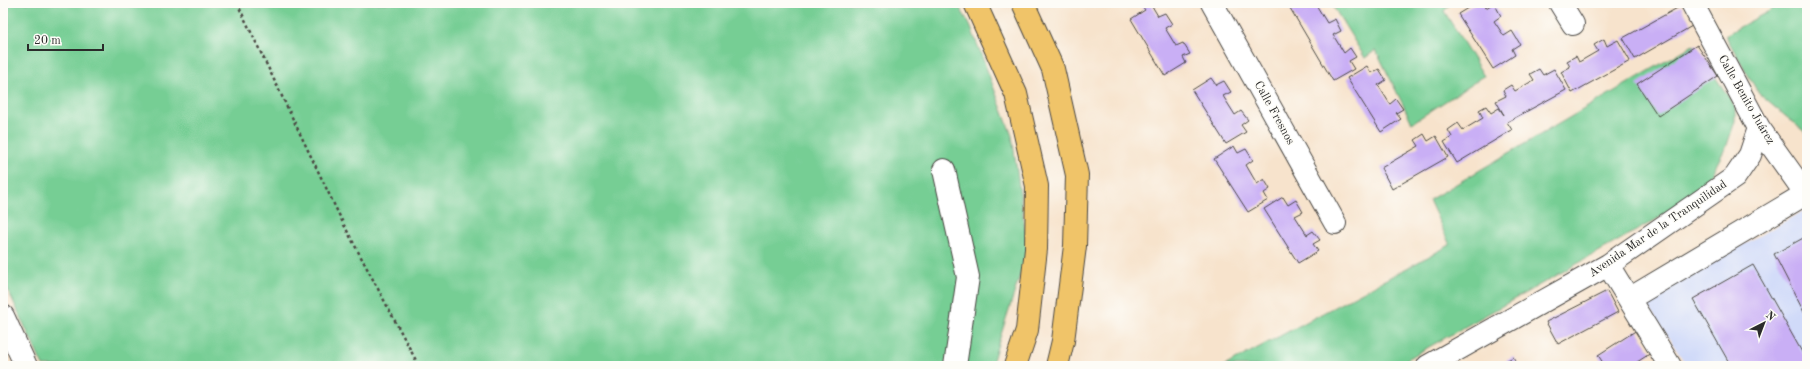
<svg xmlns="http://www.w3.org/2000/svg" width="1810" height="369" font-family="'Old Standard TT',serif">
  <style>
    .built { fill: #d0daf9 }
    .green { fill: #76ce94; stroke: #507c60 }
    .building { fill: #c9aff5 }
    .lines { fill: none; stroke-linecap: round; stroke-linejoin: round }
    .minor-casing { stroke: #4a4743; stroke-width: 24 }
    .major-casing { stroke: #4a4743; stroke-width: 24 }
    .path { stroke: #4a4743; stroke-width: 2.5; stroke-dasharray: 3 3; stroke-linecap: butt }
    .minor { stroke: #fff; stroke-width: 22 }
    .major { stroke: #f0c469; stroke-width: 22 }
    .labels { text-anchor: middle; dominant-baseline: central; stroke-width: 3; stroke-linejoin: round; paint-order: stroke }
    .street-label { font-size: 12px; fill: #2b2b2b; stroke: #fdfcf7 }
  </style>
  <rect width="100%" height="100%" fill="#fdfcf7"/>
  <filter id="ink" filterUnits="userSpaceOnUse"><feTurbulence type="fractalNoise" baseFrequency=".025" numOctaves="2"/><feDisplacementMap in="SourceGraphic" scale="8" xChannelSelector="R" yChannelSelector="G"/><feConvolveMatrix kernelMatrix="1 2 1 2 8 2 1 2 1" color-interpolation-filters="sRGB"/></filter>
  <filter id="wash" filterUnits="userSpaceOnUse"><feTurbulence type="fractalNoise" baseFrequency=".012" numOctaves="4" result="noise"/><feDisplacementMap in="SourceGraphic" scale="16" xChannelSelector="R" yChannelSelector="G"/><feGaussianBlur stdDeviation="0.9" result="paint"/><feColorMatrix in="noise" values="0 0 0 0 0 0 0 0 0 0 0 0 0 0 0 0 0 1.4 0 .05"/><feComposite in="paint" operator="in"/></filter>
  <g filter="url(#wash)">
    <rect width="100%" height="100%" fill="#f7e3cc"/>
    <path class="built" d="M1807,209V366H1687L1644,300Z"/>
    <path class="green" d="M3,3H957L970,25L1012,136L1028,250L991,366H43L3,279Z
      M1331,3H1451L1444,11L1484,76L1412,123L1376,50L1365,58Z
      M1784,3H1807V134L1759,94L1725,35Z
      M1693,45L1735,106V121L1727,145L1712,173L1695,191L1666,214L1395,366H1224L1450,245L1429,200Z"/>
    <g id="blocks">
      <path class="building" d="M1140,3H1157L1152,6L1158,16L1165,13L1172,24L1165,28L1176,46L1183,43L1190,54L1183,57L1186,63L1165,76L1131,19L1145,10Z
        M1287,3H1315L1327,23L1335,19L1341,31L1333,35L1344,53L1350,48L1356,57L1349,61L1354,69L1333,81Z
        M1476,3H1482L1486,8L1494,3L1501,16L1494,21L1504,36L1512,31L1520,44L1512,49L1515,55L1493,69L1458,14Z
        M1681,6L1692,26L1635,59L1623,38Z
        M1604,39L1607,46L1618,40L1630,61L1572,93L1561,72L1570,67L1567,61L1576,56L1579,62L1598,51L1594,45Z
        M1697,45L1718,76L1658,116L1637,84Z
        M1367,66L1371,73L1379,69L1386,80L1378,85L1390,104L1396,99L1403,109L1396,113L1401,119L1381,132L1347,78Z
        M1539,69L1543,75L1554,69L1566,90L1507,122L1512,130L1457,163L1444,142L1452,137L1448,130L1458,123L1463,130L1483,118L1479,110L1486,106L1491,113L1499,108L1504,115L1496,101L1506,96L1503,90L1511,85L1515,91L1534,80L1530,74Z
        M1211,78L1216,85L1224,81L1231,92L1223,96L1235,115L1241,111L1248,120L1241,125L1246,132L1226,144L1192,90Z
        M1424,134L1428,141L1436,136L1448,157L1392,189L1381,168L1419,146L1415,140Z
        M1234,146L1238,153L1246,149L1253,160L1246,165L1257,184L1264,179L1270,189L1264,193L1268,200L1248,212L1214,159Z
        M1283,197L1288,205L1296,200L1303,212L1295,216L1307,235L1313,231L1320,240L1313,244L1318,251L1298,263L1264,209Z
        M1807,236V318L1774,254Z
        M1753,265L1807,361V366H1731L1693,299Z
        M1607,291L1618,312L1558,344L1546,322Z
        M1637,330L1651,353L1631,366H1605L1598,355Z
        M1513,357L1519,366H1497Z
        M1589,362L1592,366H1582Z"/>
    </g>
  </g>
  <g filter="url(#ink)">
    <use href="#blocks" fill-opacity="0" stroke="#4a4743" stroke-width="1"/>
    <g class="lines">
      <g class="minor-casing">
        <path id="minor" d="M1212,3L1335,223
          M1560,3L1573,24
          M1692,3L1759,128L1806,194
          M944,170L968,277L955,366
          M1608,265L1670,366
          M1629,299L1807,193
          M3,316L26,366
          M1428,366L1608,265L1735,177L1750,155L1759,128"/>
      </g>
      <g class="major-casing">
        <path id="major" d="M975,3L1016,94L1037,186L1036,249L1027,330L1015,366
          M1023,3L1053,69L1077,175L1075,246L1063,341L1057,366"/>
      </g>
      <path class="path" d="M237,3L344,225L419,366"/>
      <use href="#minor" class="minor"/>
      <use href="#major" class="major"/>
    </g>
  </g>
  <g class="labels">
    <g class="street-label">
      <text transform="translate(1746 100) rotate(60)">Calle Benito Juárez</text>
      <text transform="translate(1274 113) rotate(61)">Calle Fresnos</text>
      <text transform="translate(1658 229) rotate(-34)">Avenida Mar de la Tranquilidad</text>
    </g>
  </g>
  <rect width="1810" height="369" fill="none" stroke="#fdfcf7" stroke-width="16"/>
  <g transform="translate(1764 323) rotate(42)" stroke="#fdfcf7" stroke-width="3" paint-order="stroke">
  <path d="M0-3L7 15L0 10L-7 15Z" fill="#2b2b2b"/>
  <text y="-6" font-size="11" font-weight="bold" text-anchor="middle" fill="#2b2b2b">N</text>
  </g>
  <path d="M28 44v6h75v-6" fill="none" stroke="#2b2b2b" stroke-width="2"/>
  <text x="34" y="44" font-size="12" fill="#2b2b2b" stroke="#fdfcf7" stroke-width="3" paint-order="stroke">20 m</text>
</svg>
